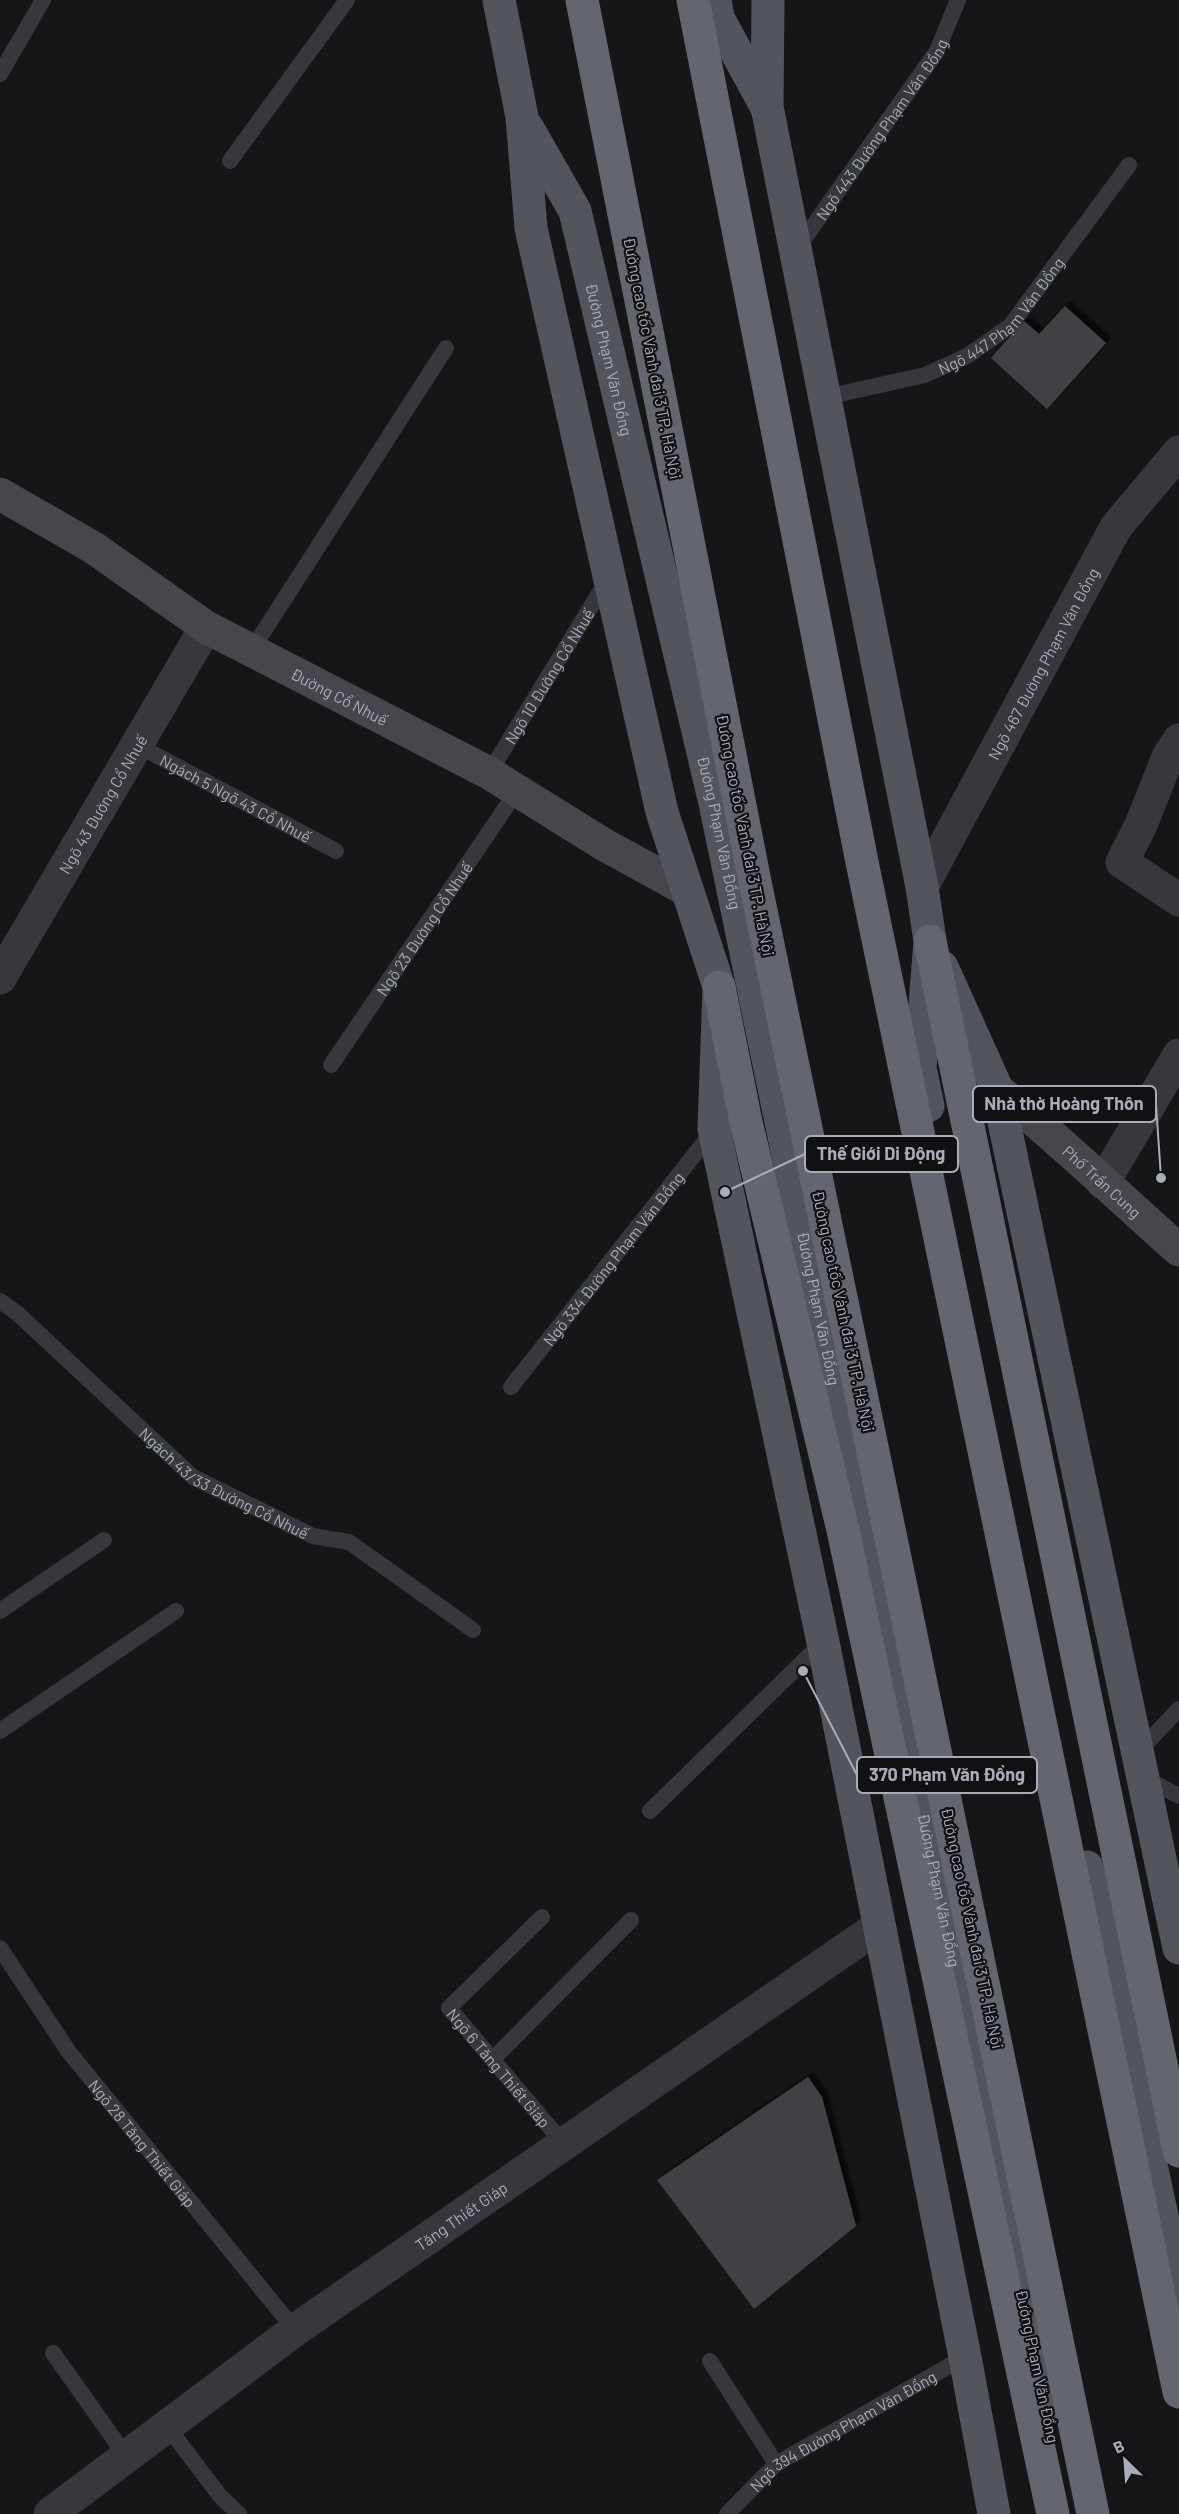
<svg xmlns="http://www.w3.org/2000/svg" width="1179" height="2514" font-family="Barlow,sans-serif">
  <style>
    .building { fill: #404145; filter: url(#shadow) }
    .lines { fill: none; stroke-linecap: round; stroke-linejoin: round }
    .service { stroke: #37383d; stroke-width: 16 }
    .minor { stroke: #37383d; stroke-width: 33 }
    .secondary { stroke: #45474d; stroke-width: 33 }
    .primary { stroke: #53555c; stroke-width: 33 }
    .motorway { stroke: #63666e; stroke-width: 33 }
    .labels { text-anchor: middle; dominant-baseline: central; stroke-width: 4.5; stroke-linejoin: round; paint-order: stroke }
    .street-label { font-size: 16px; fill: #a8adb8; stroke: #111113 }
    .leader { fill: none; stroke: #a8adb8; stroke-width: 2 }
    .callout-dot { fill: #a8adb8; stroke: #111113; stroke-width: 2 }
    .callout { fill: #111113; stroke: #a8adb8; stroke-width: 2 }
    .callout-label { font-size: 18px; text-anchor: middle; font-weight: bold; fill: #a8adb8 }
  </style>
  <defs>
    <filter id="shadow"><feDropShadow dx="5.5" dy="-5.5" stdDeviation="1.5" flood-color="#0009"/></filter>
  </defs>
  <rect width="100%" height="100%" fill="#161618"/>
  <path class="building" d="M1065,306L1106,343L1047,409L991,358L1024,321L1039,334Z
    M808,2077L822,2097L856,2226L754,2309L657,2180Z"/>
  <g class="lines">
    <g class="service">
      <path d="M0,74L43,0"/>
      <path d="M230,161L347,0"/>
      <path id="s1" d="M796,250L937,51L958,0"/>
      <path id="s2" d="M826,397L925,375L967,356L1010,326L1129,165"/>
      <path d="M251,651L446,348"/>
      <path id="s3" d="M137,745L336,851"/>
      <path id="s4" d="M489,773L608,579"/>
      <path id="s5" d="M331,1065L517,791"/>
      <path id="s6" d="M0,1301L17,1313L193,1477L313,1536L349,1542L473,1630"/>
      <path id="s7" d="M511,1387L714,1130"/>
      <path d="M0,1611L104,1540"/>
      <path d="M0,1731L176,1611"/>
      <path d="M1138,1752L1179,1709"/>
      <path d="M1143,1777L1179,1796"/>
      <path d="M650,1811L823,1642"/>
      <path id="s8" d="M542,1917L449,2008L564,2144"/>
      <path id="s9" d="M0,1948L69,2052L295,2330"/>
      <path d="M493,2059L631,1920"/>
      <path d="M53,2353L126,2456"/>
      <path d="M710,2361L776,2464"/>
      <path d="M167,2426L220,2496L239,2514"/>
      <path id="s10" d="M727,2514L776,2464L965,2357"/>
    </g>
    <g class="minor">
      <path d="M1179,740L1168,757L1141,825L1122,862L1179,900"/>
      <path id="s11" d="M922,887L1116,527L1179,452"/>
      <path id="s12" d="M0,978L206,627"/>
      <path d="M1103,1183L1179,1055"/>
      <path id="s13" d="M50,2514L295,2330L879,1926"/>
    </g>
    <g class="secondary">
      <path id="s14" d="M0,494L94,548L206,627L489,773L603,844L685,889"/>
      <path id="s15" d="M997,1089C1060,1140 1118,1196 1179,1250"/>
    </g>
    <g class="primary">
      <path d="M499,0L522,117L531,228L662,812L719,987L714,1129L823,1642L965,2357L994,2514"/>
      <path d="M715,0L718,18L766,106"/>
      <path d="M768,0L767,107L922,887L930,941L920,1068L928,1106"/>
      <path id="s16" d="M527,127L575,211L715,803L1047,2406"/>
      <path d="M942,967L997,1089L1179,1948"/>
      <path d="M1087,1867L1179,2295"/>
    </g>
    <path class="motorway" d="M582,0L755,882L1093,2514
      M693,0L862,862L1179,2392
      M930,941L1179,2151
      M719,987L746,1122L843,1530L1053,2514"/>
  </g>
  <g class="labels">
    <g class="street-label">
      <text stroke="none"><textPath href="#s1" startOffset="148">Ngõ 443 Đường Phạm Văn Đồng</textPath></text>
      <text stroke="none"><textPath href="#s2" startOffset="200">Ngõ 447 Phạm Văn Đồng</textPath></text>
      <text transform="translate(653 358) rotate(79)">Đường cao tốc Vành đai 3 TP. Hà Nội</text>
      <text stroke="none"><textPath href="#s16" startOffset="249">Đường Phạm Văn Đồng</textPath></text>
      <text stroke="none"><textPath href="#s11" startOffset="254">Ngõ 467 Đường Phạm Văn Đồng</textPath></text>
      <text stroke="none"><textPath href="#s4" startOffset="114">Ngõ 10 Đường Cổ Nhuế</textPath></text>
      <text stroke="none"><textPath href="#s14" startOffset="396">Đường Cổ Nhuế</textPath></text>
      <text stroke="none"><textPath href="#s3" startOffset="112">Ngách 5 Ngõ 43 Cổ Nhuế</textPath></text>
      <text stroke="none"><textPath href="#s12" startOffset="202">Ngõ 43 Đường Cổ Nhuế</textPath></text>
      <text stroke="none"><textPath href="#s16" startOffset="735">Đường Phạm Văn Đồng</textPath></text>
      <text transform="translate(746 835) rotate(79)">Đường cao tốc Vành đai 3 TP. Hà Nội</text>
      <text stroke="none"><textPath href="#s5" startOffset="165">Ngõ 23 Đường Cổ Nhuế</textPath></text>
      <text stroke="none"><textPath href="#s15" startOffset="140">Phố Trần Cung</textPath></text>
      <text stroke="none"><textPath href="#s7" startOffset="164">Ngõ 334 Đường Phạm Văn Đồng</textPath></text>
      <text stroke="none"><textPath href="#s16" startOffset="1221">Đường Phạm Văn Đồng</textPath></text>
      <text transform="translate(844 1311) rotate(78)">Đường cao tốc Vành đai 3 TP. Hà Nội</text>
      <text stroke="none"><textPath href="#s6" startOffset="291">Ngách 43/33 Đường Cổ Nhuế</textPath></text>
      <text stroke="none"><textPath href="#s16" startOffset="1815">Đường Phạm Văn Đồng</textPath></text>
      <text transform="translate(973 1928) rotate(78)">Đường cao tốc Vành đai 3 TP. Hà Nội</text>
      <text stroke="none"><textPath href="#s8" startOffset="208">Ngõ 6 Tăng Thiết Giáp</textPath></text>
      <text stroke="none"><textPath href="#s9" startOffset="242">Ngõ 28 Tăng Thiết Giáp</textPath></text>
      <text stroke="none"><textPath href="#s13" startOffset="508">Tăng Thiết Giáp</textPath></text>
      <text transform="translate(1038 2366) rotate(78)">Đường Phạm Văn Đồng</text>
      <text stroke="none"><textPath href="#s10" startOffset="144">Ngõ 394 Đường Phạm Văn Đồng</textPath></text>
    </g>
  </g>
  <path class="leader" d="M1161 1178L1156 1104M725 1192L805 1154M803 1671L857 1775"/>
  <g class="callout-dot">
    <circle cx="1161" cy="1178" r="6"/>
    <circle cx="725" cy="1192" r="6"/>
    <circle cx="803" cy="1671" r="6"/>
  </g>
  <g class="callout">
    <rect x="973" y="1086" width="183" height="36" rx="6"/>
    <rect x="805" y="1136" width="153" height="36" rx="6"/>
    <rect x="857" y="1757" width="180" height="36" rx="6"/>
  </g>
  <g class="callout-label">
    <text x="1064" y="1110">Nhà thờ Hoàng Thôn</text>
    <text x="881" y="1160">Thế Giới Di Động</text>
    <text x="947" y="1781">370 Phạm Văn Đồng</text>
  </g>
  <g transform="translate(1125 2460) rotate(335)" stroke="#111113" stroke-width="4.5" paint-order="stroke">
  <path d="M0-4.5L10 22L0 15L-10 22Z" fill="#a8adb8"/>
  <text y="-9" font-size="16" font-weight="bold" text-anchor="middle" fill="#a8adb8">B</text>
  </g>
</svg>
